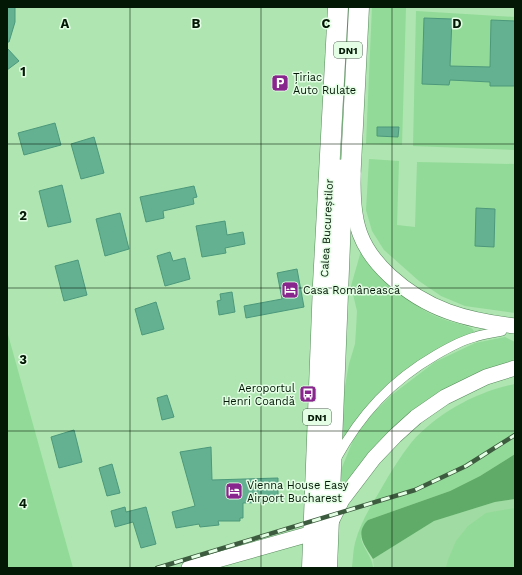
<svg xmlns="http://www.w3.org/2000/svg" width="522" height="575" font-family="'Work Sans',sans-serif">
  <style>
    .built { fill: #9fdba2 }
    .green { fill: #92da97 }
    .forest { fill: #60ab67 }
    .building { fill: #64b192; stroke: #4c987b }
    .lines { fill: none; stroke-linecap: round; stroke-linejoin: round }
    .pedestrian-casing { stroke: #56895a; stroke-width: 10 }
    .tertiary-casing { stroke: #56895a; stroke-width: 16 }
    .trunk-casing { stroke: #56895a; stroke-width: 21 }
    .pedestrian { stroke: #fff; stroke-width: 9 }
    .tertiary { stroke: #fff; stroke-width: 15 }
    .trunk { stroke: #fff; stroke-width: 20 }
    .rail-casing { stroke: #3d5c3f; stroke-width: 4.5 }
    .rail { stroke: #e3fee4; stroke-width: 3; stroke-dasharray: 9; stroke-linecap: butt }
    .grid { fill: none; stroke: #041806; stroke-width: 1; stroke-opacity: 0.55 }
    .labels { text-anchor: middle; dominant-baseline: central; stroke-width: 3; stroke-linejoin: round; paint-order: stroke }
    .shield { fill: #e3fee4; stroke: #475d49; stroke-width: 1 }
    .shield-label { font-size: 10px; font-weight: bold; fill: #041806 }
    .poi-label { font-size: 11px; fill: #041806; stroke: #e3fee4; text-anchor: start }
    .street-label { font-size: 11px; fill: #041806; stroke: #e3fee4 }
    .grid-label { font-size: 13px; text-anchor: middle; font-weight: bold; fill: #041806; stroke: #e3fee4; stroke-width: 3; stroke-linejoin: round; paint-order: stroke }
  </style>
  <rect width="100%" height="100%" fill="#aee5b1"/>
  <path class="built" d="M515,499V568H374L373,559L434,521L495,502Z"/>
  <path class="green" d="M372,7H406L402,145L366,144Z
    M416,11L515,17V150L413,146Z
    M369,159L399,161L397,225L415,227L417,162L515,164V313L465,306L441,296L419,281L384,250L372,231L366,210Z
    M361,251C383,276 402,300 433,315C445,321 459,323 471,328C474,330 473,330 475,333L396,379L341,445L345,386L349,364L355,344L356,330L357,311L351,286Z
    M7,331L73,568H7Z
    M505,337L515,342V358L512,362L475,374L457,383L435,397L340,493L341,470L354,438L372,414L393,394L435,362L475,343Z
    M515,384V454L480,476L450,491L368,520C366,524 362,530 361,534C359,543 372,556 373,567H352C353,559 353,551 355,543C360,523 371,506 381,489C390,473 400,457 411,443C437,413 476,392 515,384Z
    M515,508V568H446L448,560L456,541L468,526L486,513Z"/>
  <path class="forest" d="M515,454V499L495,502L434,521L373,559C365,546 354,534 368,520L450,491L480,476Z"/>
  <path class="building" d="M7,7H15V22L9,42H7Z
    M424,18L452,19L450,66L490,67L491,20L515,21V86H490V82L450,80L449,85L422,84Z
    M7,48L19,61L7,70Z
    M55,123L61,145L24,155L18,133Z
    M377,127H399L398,137L377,136Z
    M94,137L104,173L81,179L71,144Z
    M62,185L71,222L48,227L39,191Z
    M194,186L197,197L193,198L194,204L163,211L164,218L146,222L140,197Z
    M476,208L495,209L494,247L475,246Z
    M120,213L129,249L105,256L96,219Z
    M225,221L227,235L243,232L245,244L225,248L226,253L202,257L196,226Z
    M170,252L173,261L185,258L190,279L165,286L157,256Z
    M78,260L87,295L64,301L55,266Z
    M297,269L304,307L246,318L244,306L282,299L277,273Z
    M232,292L235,312L219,315L217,301L221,300L220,294Z
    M156,302L164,329L142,335L135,309Z
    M167,395L174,417L162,420L157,398Z
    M74,430L82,462L59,468L51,437Z
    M211,447L212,480L278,478V502L243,503V518H240V521H218L219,525L200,527L199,524L176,528L172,512L195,506L180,452Z
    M112,464L120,493L107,496L99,468Z
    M125,507L126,512L146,507L156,544L141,548L133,522L115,527L111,511Z"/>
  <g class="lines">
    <g class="pedestrian-casing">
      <path id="pedestrian" d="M336,459C361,414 391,381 436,355C448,348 462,340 475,337C484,334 493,333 502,331"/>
    </g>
    <g class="tertiary-casing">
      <path id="tertiary" d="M353,173C353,193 353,215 360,234C366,250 377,264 390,276C427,310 466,320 515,326
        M331,522L342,500L374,458L395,436L416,417L445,397L486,377L515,368
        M189,568L313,533"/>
    </g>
    <g class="trunk-casing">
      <path id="trunk" d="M350,184L359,7
        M312,568L323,284L338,7
        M327,568L343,169"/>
    </g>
    <use href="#pedestrian" class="pedestrian"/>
    <use href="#tertiary" class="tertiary"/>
    <use href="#trunk" class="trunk"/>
    <g class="rail-casing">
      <path id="rail" d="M157,568L415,490L466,466L515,435"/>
    </g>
    <use href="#rail" class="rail"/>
  </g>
  <path class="grid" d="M130,7V568M261,7V568M392,7V568M7,144H515M7,288H515M7,431H515"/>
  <defs>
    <g id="parking-square" transform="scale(0.9)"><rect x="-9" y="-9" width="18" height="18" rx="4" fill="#89268e" stroke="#e3fee4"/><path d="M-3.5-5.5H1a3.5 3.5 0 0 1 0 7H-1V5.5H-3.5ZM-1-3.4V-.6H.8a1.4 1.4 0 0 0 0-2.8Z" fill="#fff"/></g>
    <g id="hotel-square" transform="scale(0.9)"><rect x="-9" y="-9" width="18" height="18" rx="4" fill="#89268e" stroke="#e3fee4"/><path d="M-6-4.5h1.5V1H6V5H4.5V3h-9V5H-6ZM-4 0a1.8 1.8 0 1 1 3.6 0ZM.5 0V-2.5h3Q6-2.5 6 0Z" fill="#fff"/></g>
    <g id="bus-square" transform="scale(0.9)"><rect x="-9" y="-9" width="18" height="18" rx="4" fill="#89268e" stroke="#e3fee4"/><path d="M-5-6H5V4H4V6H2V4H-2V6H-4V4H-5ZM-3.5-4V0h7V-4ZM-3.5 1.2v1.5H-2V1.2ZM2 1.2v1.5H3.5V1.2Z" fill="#fff"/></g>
  </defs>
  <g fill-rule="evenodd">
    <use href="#parking-square" x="280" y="83"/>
    <use href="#hotel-square" x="290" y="290"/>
    <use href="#bus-square" x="308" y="394"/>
    <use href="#hotel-square" x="234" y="491"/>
  </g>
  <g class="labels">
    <g class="shield">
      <rect x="334" y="42" width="28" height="16" rx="3"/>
      <rect x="303" y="409" width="28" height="16" rx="3"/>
    </g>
    <g class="shield-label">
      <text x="348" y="50">DN1</text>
      <text x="317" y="417">DN1</text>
    </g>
    <g class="poi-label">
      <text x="293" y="77">Țiriac<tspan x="293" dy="13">Auto Rulate</tspan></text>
      <text x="303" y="290">Casa Românească</text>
      <text x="295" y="388" text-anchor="end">Aeroportul<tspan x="295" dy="13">Henri Coandă</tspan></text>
      <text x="247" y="485">Vienna House Easy<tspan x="247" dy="13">Airport Bucharest</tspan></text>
    </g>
    <g class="street-label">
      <text transform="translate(327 228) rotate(-87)">Calea Bucureștilor</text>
    </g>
  </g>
  <g class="grid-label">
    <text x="65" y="28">A</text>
    <text x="196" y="28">B</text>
    <text x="326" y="28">C</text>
    <text x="457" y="28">D</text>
    <text x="23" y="76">1</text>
    <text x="23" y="220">2</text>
    <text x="23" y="364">3</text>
    <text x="23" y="508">4</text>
  </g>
  <rect width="522" height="575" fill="none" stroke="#041806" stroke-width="16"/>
</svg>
